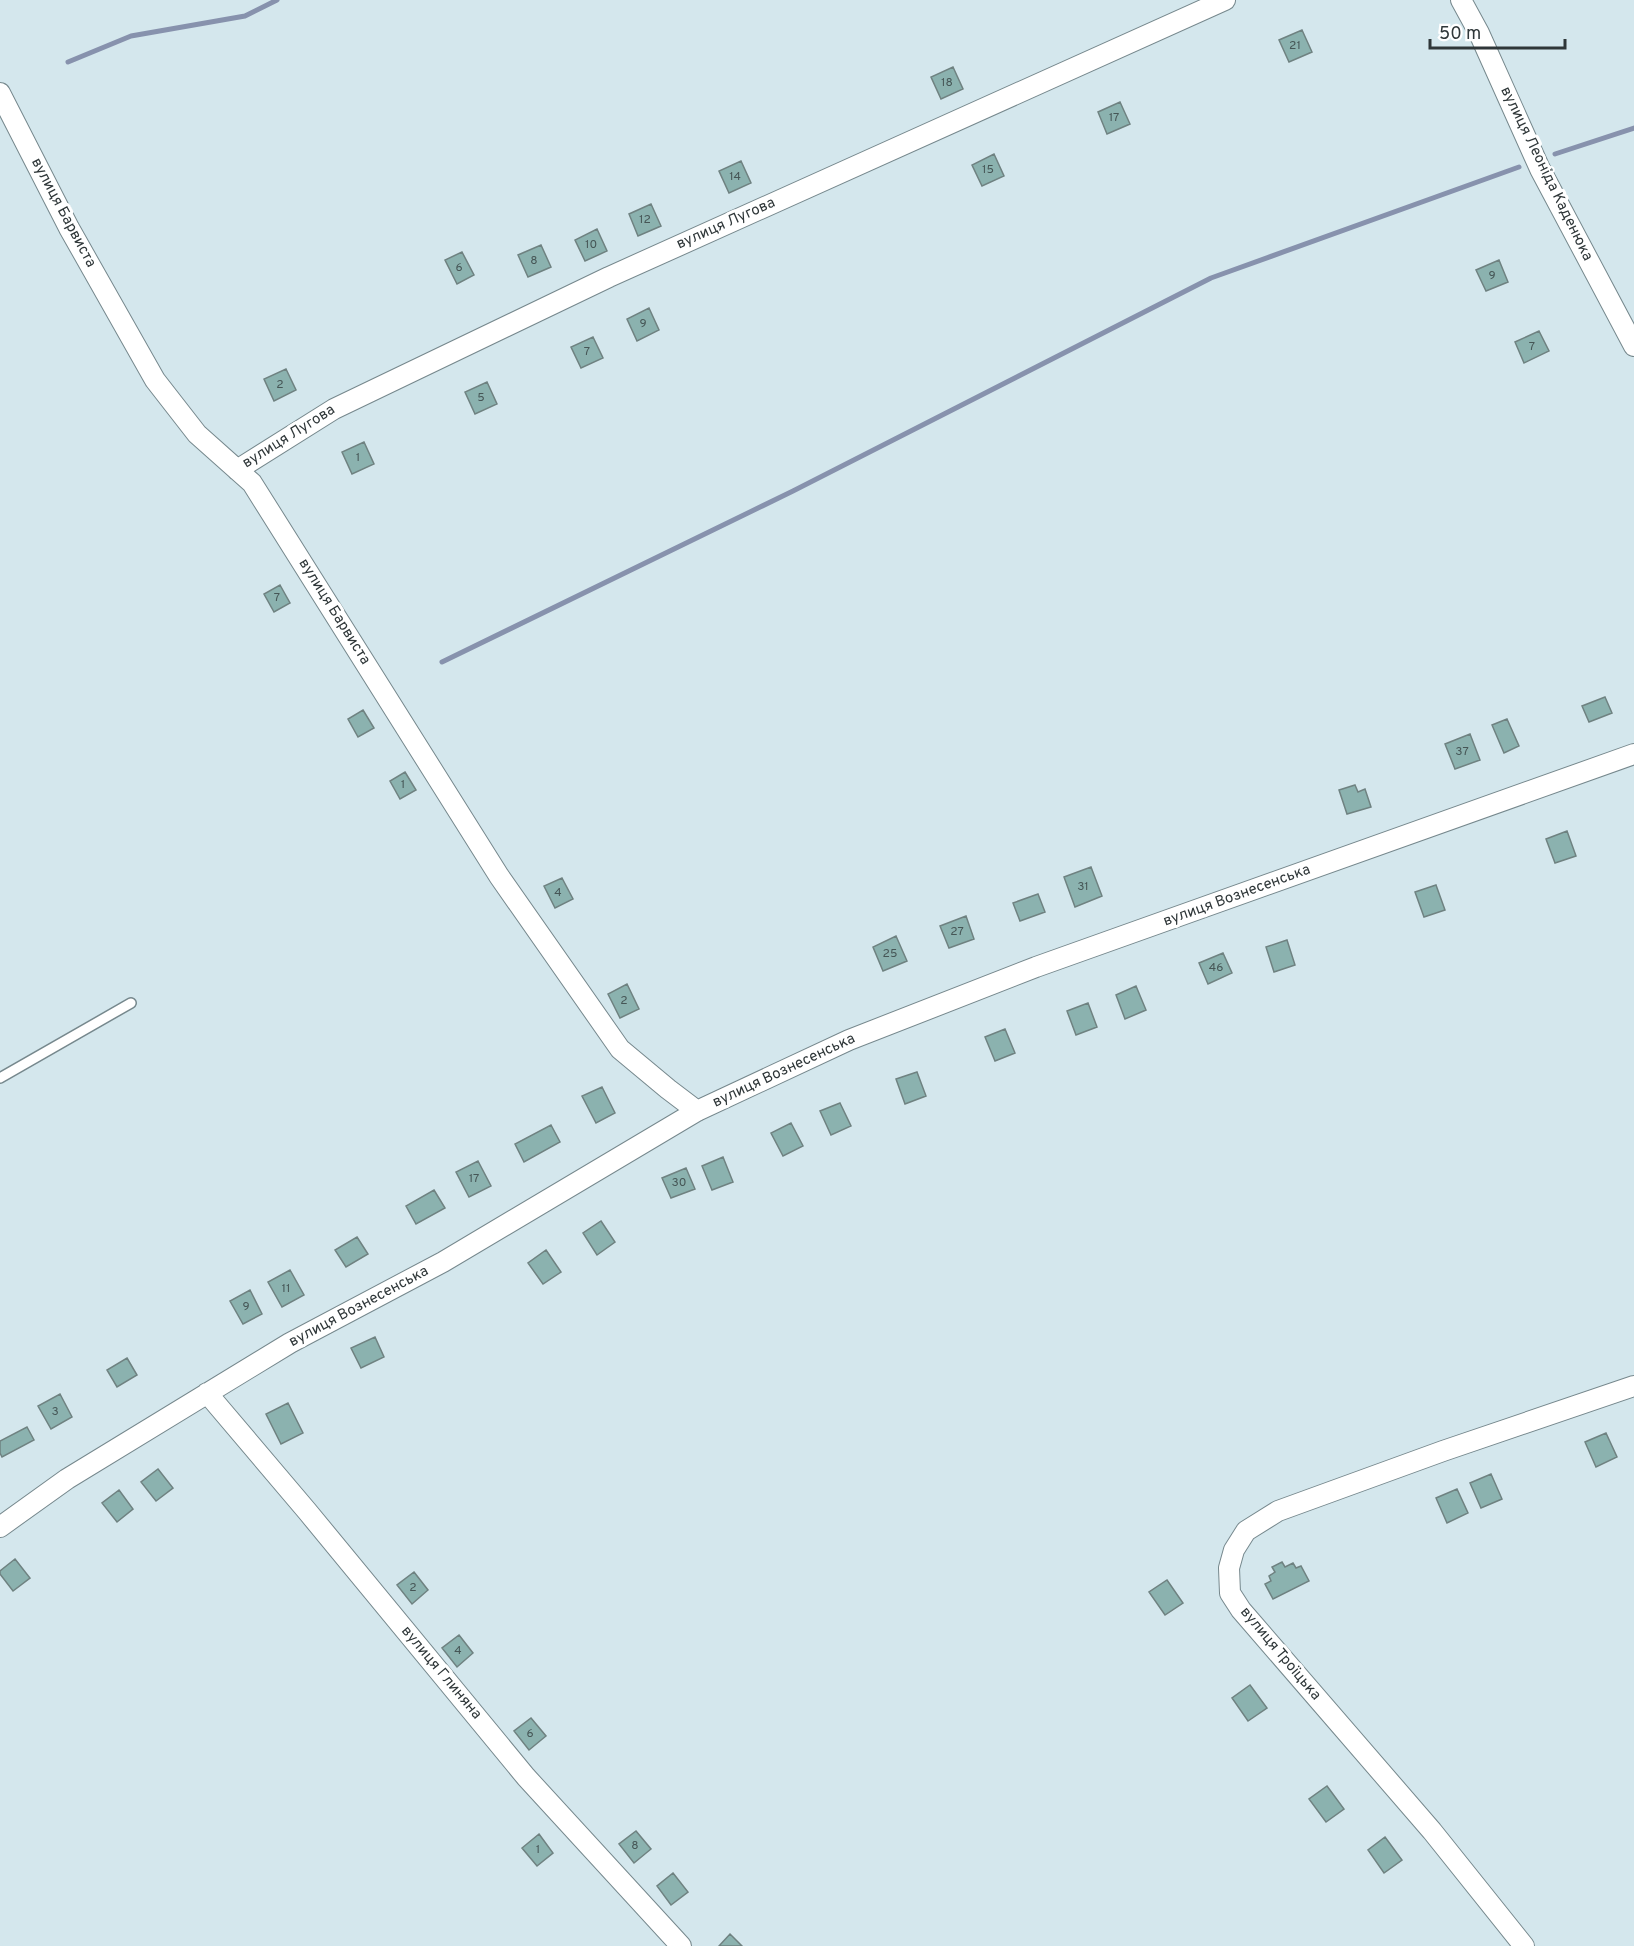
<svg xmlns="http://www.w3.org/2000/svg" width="1634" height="1946" font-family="Overpass,sans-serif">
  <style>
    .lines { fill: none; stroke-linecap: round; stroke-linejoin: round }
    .stream { stroke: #8792ad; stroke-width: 5 }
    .building { fill: #8bb2af; stroke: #6f8281; stroke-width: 1.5 }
    .lane-casing { stroke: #76888d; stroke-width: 12 }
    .street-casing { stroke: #76888d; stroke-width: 22 }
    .lane { stroke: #fff; stroke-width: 9 }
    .street { stroke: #fff; stroke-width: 20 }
    .labels { text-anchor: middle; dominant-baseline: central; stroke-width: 6; stroke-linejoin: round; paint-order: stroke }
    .number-label { font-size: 12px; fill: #465656 }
    .street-label { font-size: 15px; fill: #2f3739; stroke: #fff }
  </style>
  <rect width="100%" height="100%" fill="#d4e7ed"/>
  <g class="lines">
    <path class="stream" d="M68,62L131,36L245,16L277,0
      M1555,154L1634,128
      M442,662L793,491L1211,278L1519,167"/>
  </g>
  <path class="building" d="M1302,30L1312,52L1289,62L1279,40Z
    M953,67L963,89L941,99L931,77Z
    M1120,102L1130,124L1107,134L1098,112Z
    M994,154L1004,176L982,186L972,165Z
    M741,161L751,183L729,193L719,171Z
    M651,204L661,226L638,236L629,214Z
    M597,229L607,251L585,261L575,240Z
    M541,245L551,267L528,277L518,255Z
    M462,252L474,275L457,284L445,260Z
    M1499,260L1508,282L1486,291L1476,270Z
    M649,308L659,330L637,341L627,319Z
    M1539,331L1549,351L1524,363L1515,342Z
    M593,337L603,358L581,368L571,347Z
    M286,369L296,390L274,401L264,379Z
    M487,382L497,404L475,414L465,392Z
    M364,442L374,464L352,474L342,452Z
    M280,585L290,603L274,612L264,594Z
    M1605,697L1612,713L1589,722L1582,706Z
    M363,710L374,728L358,737L348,719Z
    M1507,719L1519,746L1504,753L1492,725Z
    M1470,734L1480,760L1455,769L1445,744Z
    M405,772L416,790L400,799L390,781Z
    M1355,785L1358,792L1365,789L1371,807L1347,814L1339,790Z
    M1567,831L1576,856L1555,863L1546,839Z
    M1091,867L1102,896L1075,907L1064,877Z
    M562,878L573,899L555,908L544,886Z
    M1436,885L1445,910L1424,917L1415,892Z
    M1038,894L1045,912L1020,921L1013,903Z
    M966,916L974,939L949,948L940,926Z
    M896,936L907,961L883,971L873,947Z
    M1287,940L1295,965L1274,972L1266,947Z
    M1223,953L1232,973L1208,984L1199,963Z
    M627,984L639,1009L620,1018L608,994Z
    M1136,986L1146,1010L1125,1019L1116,995Z
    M1088,1003L1097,1027L1076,1035L1067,1011Z
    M1005,1029L1015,1053L995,1061L985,1037Z
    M917,1072L926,1096L905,1104L896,1079Z
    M602,1087L615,1113L596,1123L582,1096Z
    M840,1103L851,1126L831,1135L820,1111Z
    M791,1123L803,1146L783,1156L771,1133Z
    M551,1125L560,1142L524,1162L515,1144Z
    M723,1157L733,1182L712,1190L702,1166Z
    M478,1161L491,1186L469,1197L456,1172Z
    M686,1168L695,1189L671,1198L662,1178Z
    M434,1190L445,1208L416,1224L406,1206Z
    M601,1221L615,1242L597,1255L583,1233Z
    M357,1237L368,1254L346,1267L335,1250Z
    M546,1250L561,1272L543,1284L528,1263Z
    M290,1270L304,1295L282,1307L268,1282Z
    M250,1290L262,1314L243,1324L230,1301Z
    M375,1337L384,1357L361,1368L351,1348Z
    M127,1358L137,1375L117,1387L107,1370Z
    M60,1394L72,1417L51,1429L38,1406Z
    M288,1403L303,1433L281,1444L266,1414Z
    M27,1427L34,1440L2,1457L0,1453V1441Z
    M1606,1433L1617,1457L1596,1467L1585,1442Z
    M158,1469L173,1488L156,1501L141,1482Z
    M1491,1474L1502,1499L1481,1508L1470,1483Z
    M1457,1489L1468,1513L1447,1523L1436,1498Z
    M119,1490L133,1509L117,1522L102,1503Z
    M15,1559L30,1578L13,1591L0,1574V1571Z
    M1282,1562L1285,1567L1293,1563L1296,1568L1301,1566L1309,1581L1273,1599L1265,1584L1271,1581L1269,1576L1275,1572L1272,1567Z
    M414,1572L428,1590L412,1604L397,1585Z
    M1167,1580L1183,1603L1165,1615L1149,1592Z
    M459,1635L473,1653L457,1667L442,1648Z
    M1250,1685L1267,1708L1248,1721L1232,1698Z
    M531,1718L546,1736L529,1750L514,1731Z
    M1327,1786L1344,1809L1326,1822L1309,1799Z
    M636,1831L651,1849L634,1863L619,1844Z
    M539,1834L553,1853L537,1866L522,1848Z
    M1385,1837L1402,1860L1384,1873L1368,1850Z
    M673,1873L688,1892L671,1905L657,1886Z
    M730,1934L742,1946H719Z"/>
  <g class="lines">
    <g class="lane-casing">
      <path id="lane" d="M0,1078L131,1003"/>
    </g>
    <g class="street-casing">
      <path id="street" d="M1461,0L1479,33L1540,169L1634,346
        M0,93L69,228L155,380L197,434L252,483L499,876L620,1049L668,1089L697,1111
        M237,470L334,409L609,277L1225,0
        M207,1393L307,1511L526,1777L681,1946
        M0,1527L67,1479L290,1343L443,1262L697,1111L849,1040L1036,967L1634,754
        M1524,1946L1432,1831L1241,1610L1230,1593L1229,1568L1234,1550L1246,1531L1278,1511L1443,1451L1634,1386"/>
    </g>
    <use href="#lane" class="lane"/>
    <use href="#street" class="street"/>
  </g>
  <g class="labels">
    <g class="number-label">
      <text x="1295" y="46">21</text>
      <text x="947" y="83">18</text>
      <text x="1114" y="118">17</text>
      <text x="988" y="170">15</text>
      <text x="735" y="177">14</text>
      <text x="645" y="220">12</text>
      <text x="591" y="245">10</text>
      <text x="534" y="261">8</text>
      <text x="459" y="268">6</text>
      <text x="1492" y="276">9</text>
      <text x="643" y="324">9</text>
      <text x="1532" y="347">7</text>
      <text x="587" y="352">7</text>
      <text x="280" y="385">2</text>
      <text x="481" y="398">5</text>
      <text x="358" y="458">1</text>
      <text x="277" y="598">7</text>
      <text x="1462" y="752">37</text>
      <text x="403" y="785">1</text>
      <text x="1083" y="887">31</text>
      <text x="558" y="893">4</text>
      <text x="957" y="932">27</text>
      <text x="890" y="954">25</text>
      <text x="1216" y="968">46</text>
      <text x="624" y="1001">2</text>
      <text x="474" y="1179">17</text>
      <text x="679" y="1183">30</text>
      <text x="286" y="1289">11</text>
      <text x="246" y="1307">9</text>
      <text x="55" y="1412">3</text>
      <text x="413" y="1588">2</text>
      <text x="458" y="1651">4</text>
      <text x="530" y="1734">6</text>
      <text x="635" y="1846">8</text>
      <text x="538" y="1850">1</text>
    </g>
    <g class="street-label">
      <text transform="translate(1546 174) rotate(64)">вулиця Леоніда Каденюка</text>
      <text transform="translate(63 213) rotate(62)">вулиця Барвиста</text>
      <text transform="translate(726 224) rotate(-24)">вулиця Лугова</text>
      <text transform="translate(289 437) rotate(-32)">вулиця Лугова</text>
      <text transform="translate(334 612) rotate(58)">вулиця Барвиста</text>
      <text transform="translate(1237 896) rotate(-20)">вулиця Вознесенська</text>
      <text transform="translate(784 1071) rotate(-25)">вулиця Вознесенська</text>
      <text transform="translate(359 1307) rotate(-28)">вулиця Вознесенська</text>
      <text transform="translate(1280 1654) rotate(50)">вулиця Троїцька</text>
      <text transform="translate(441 1673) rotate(50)">вулиця Глиняна</text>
    </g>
  </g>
  <path d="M1430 39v9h135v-9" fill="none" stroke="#2f3739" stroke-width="3"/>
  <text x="1439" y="39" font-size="18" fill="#2f3739" stroke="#ffffff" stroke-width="4.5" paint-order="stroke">50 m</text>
</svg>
